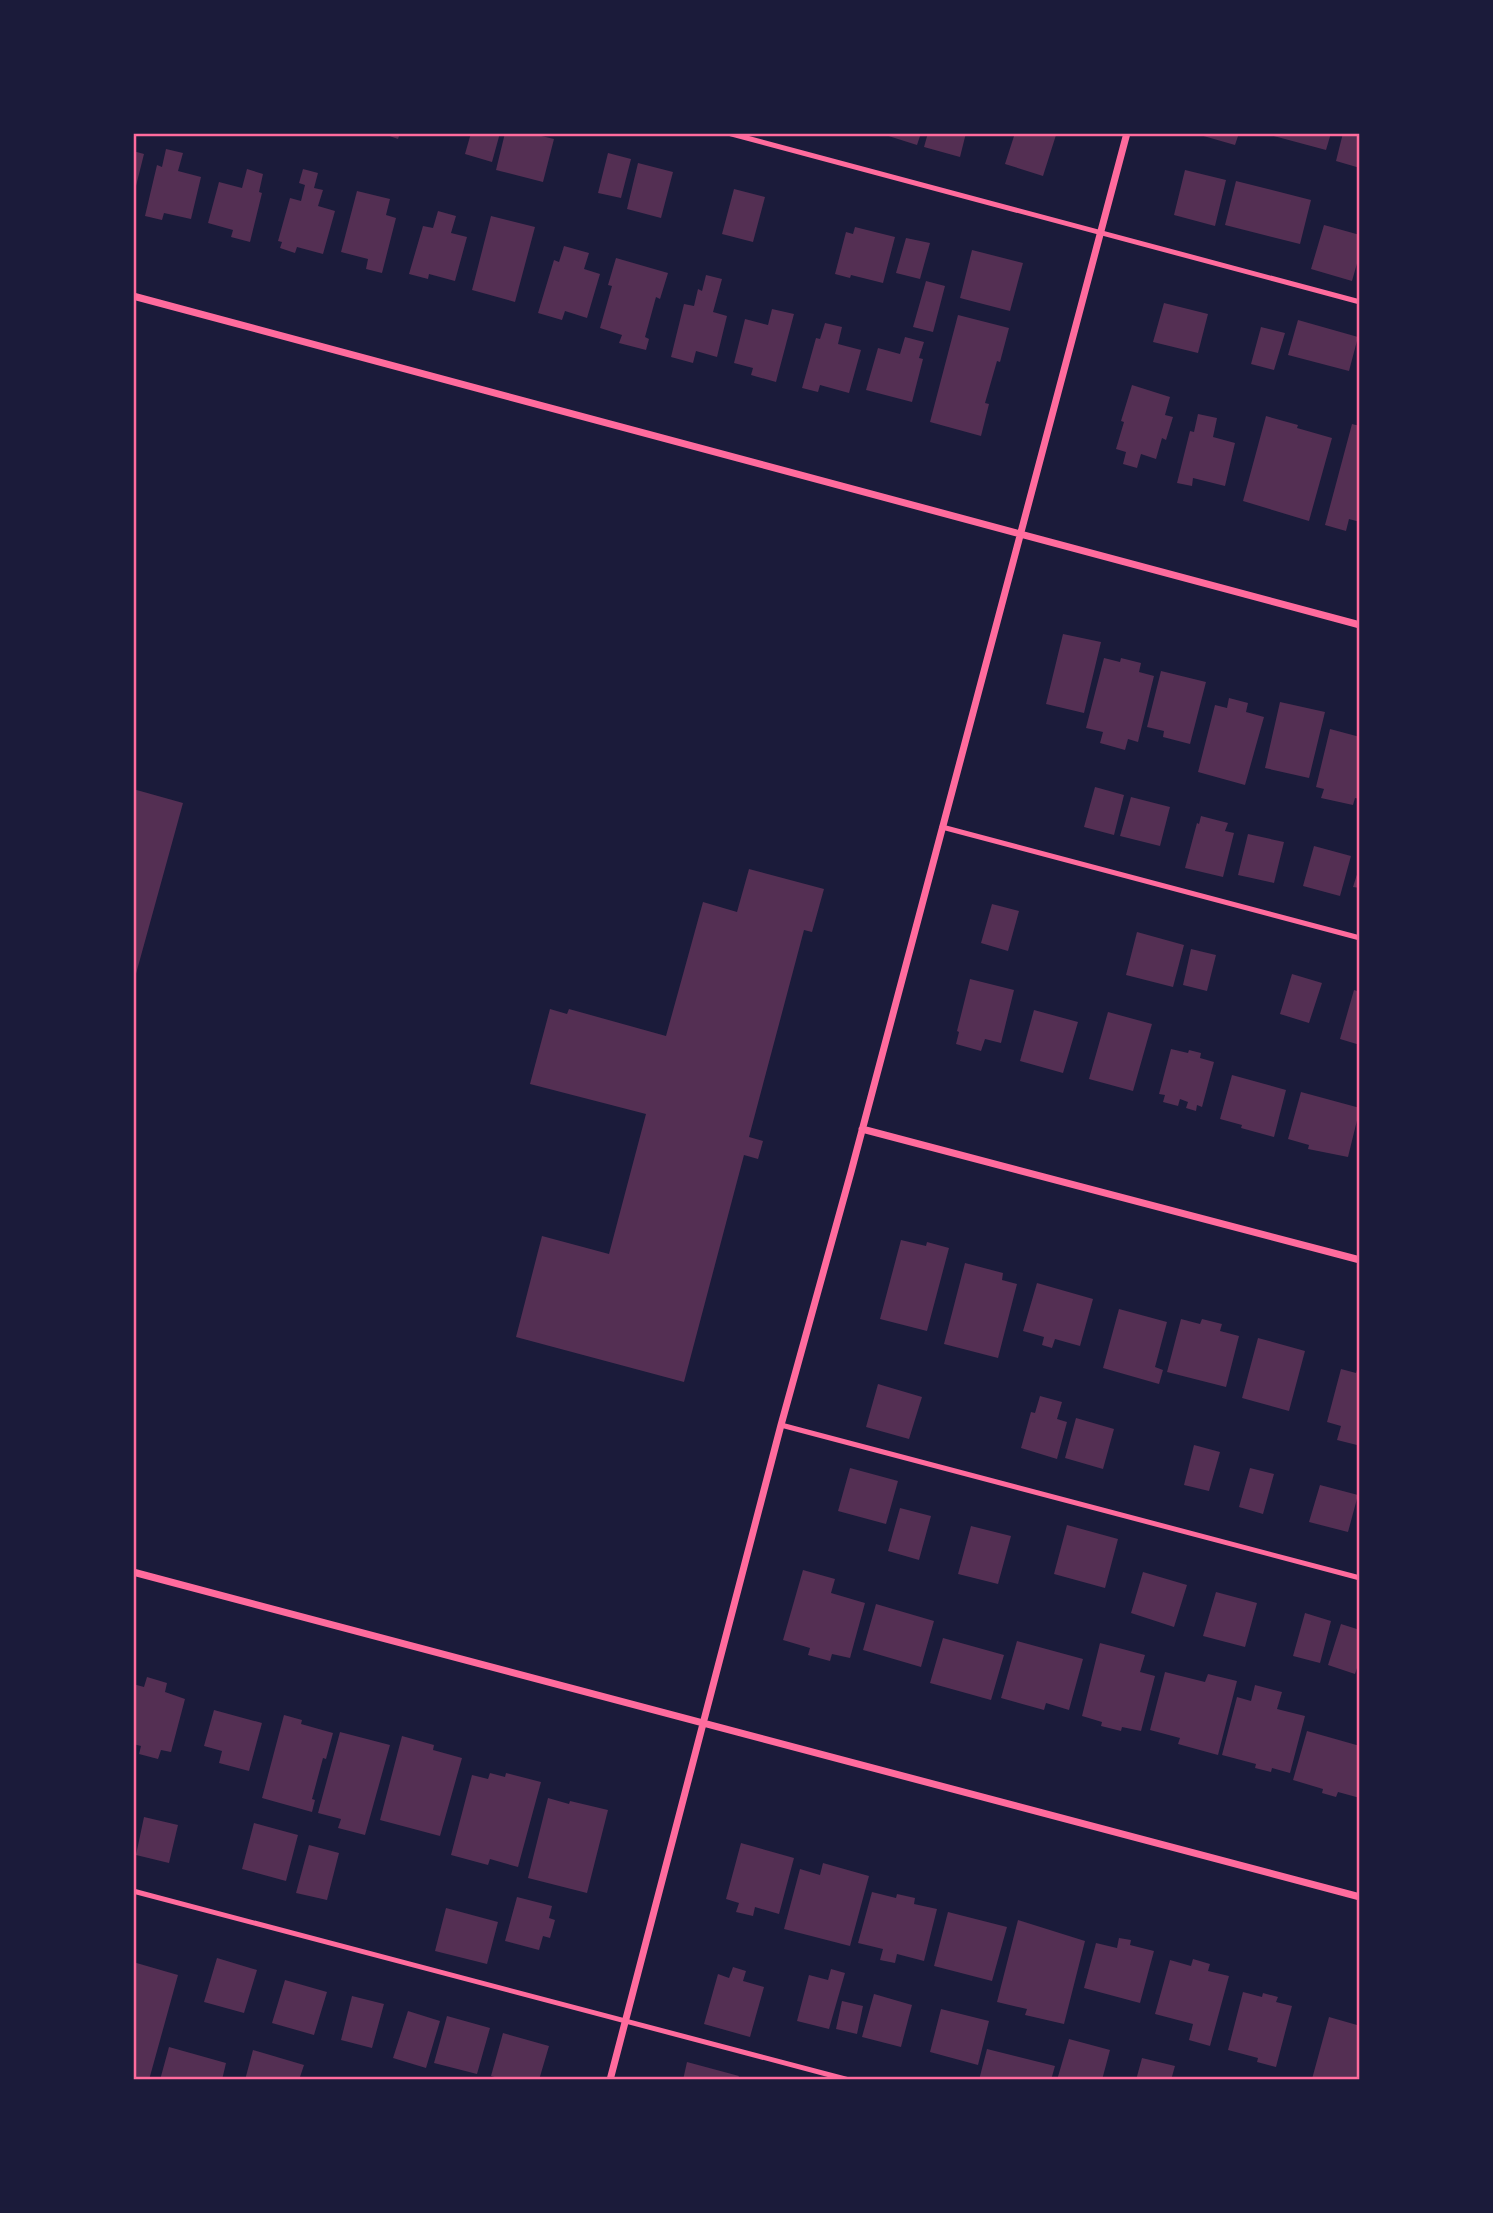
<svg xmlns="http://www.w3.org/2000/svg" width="1493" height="2213" font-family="'Titillium Web',sans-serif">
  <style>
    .building { fill: #542f53 }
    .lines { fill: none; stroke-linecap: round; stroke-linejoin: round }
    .service { stroke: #ff6b9d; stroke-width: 5 }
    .minor { stroke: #ff6b9d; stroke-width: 7 }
    .neatline { fill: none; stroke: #ff6b9d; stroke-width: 2.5 }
  </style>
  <rect width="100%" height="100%" fill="#1b1b3a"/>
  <path class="building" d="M381,133H400L398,139Z
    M471,133H500L492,162L465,154Z
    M505,133H529L554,139L543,182L496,170Z
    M879,133H921L917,145Z
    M928,133H966L960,157L924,147Z
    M1015,133H1048L1056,135L1043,176L1005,164Z
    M1193,133H1239L1235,145Z
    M1263,133H1331L1326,150Z
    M1343,133H1360V168L1336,161Z
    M166,149L183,153L178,171L201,177L191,219L164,213L162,220L145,216L157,165L162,167Z
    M133,151L144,154L134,194H133Z
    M608,153L631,159L621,198L598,193Z
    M638,163L673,172L661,218L627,209Z
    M247,169L263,174L259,192L262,193L250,242L231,237L233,230L208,223L219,182L242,188Z
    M303,169L318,173L314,188L323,190L318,206L335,211L323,254L297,247L295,253L280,248L282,242L278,241L290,198L301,201L305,185L299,183Z
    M1185,170L1226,180L1215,226L1174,215Z
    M1236,181L1311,200L1300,244L1225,225Z
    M734,189L765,197L753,242L722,234Z
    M357,191L390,199L386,215L396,218L382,273L366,269L368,259L341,252Z
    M438,211L456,216L451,233L467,237L455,281L429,274L428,279L409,274L423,226L433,228Z
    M491,216L535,227L515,302L472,290Z
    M1324,225L1360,235V253L1352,281L1311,269Z
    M855,227L895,237L883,283L851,275L850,278L835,274L846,232L853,234Z
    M906,238L930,243L920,279L896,273Z
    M564,246L589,253L584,269L600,274L587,318L565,311L562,320L538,313L554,260L559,262Z
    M972,250L1023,263L1010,311L960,298Z
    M616,258L668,273L660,299L656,297L645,337L649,339L646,350L619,343L622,335L600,328L612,286L608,285Z
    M706,275L722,279L713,312L727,316L717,357L696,351L693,363L671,357L684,304L694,306L698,289L702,291Z
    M926,281L945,286L933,332L913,327Z
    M1164,303L1208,314L1198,353L1153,342Z
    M772,309L794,314L776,382L751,375L753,368L734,363L745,319L768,325Z
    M958,315L1009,328L1000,362L997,361L985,403L989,404L981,436L930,422Z
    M1298,320L1358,337L1349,371L1288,355Z
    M825,323L842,327L838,344L861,350L849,393L820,385L818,392L802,388L816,338L820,339Z
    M1261,327L1285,333L1274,370L1251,364Z
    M905,337L924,342L919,358L923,359L912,402L866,390L878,348L900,354Z
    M1132,385L1170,397L1165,415L1173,417L1166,440L1162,438L1156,459L1141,454L1137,468L1123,464L1126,452L1116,449L1124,422L1121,421Z
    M1198,414L1217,418L1213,437L1235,443L1225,486L1193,478L1192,486L1177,483L1190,431L1194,432Z
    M1266,416L1298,425L1297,428L1332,438L1309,521L1243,501Z
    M1352,424L1360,426V522L1349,519L1346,531L1325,525Z
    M1063,634L1101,642L1084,713L1046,704Z
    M1104,658L1120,662L1121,658L1141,663L1139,672L1154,676L1138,742L1128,739L1125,750L1100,743L1103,732L1086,728Z
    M1161,671L1206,682L1190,744L1163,737L1164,731L1147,727Z
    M1229,698L1248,703L1246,712L1264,717L1245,785L1198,772L1215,705L1227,708Z
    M1280,702L1325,712L1309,778L1265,768Z
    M1330,729L1360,737V799L1355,798L1353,805L1321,798L1324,789L1316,787Z
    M1095,787L1124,795L1114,835L1084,827Z
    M133,789L183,803L134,981H133Z
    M1131,797L1170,807L1160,846L1120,836Z
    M1201,816L1228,823L1225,831L1234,833L1223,877L1185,868L1197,823L1199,824Z
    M1248,834L1284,842L1274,883L1238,875Z
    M1314,846L1351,856L1340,896L1303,886Z
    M1360,865V888L1353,887Z
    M749,869L824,889L812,932L804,930L749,1137L763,1141L758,1159L744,1155L684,1382L516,1337L542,1236L609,1254L646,1114L530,1084L550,1009L567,1014L569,1009L666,1036L703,902L737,912Z
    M992,904L1019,911L1008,951L981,943Z
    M1137,932L1184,945L1173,987L1126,975Z
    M1191,949L1216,955L1207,991L1183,985Z
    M1292,974L1322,983L1309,1023L1280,1014Z
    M970,979L1014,990L1001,1043L985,1039L981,1051L956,1044L959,1032L957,1031Z
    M1354,990L1360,992V1045L1340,1039Z
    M1034,1010L1078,1022L1063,1073L1020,1061Z
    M1108,1012L1152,1024L1133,1091L1089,1079Z
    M1171,1049L1188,1053L1189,1050L1201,1053L1200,1058L1214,1062L1202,1107L1197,1105L1196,1111L1186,1108L1188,1102L1180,1099L1178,1106L1163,1102L1165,1095L1159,1094Z
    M1232,1075L1286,1090L1274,1137L1241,1128L1242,1125L1220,1119Z
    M1301,1092L1360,1108L1348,1157L1308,1149L1309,1145L1288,1139Z
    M901,1240L926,1246L927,1242L949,1248L927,1331L880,1319Z
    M965,1263L1003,1273L1002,1280L1017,1284L998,1358L944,1344Z
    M1037,1283L1093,1299L1080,1346L1055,1339L1052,1348L1042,1345L1044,1337L1023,1331Z
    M1119,1309L1167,1322L1155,1367L1163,1370L1159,1384L1103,1368Z
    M1181,1319L1200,1324L1202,1319L1222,1324L1220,1331L1239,1336L1226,1387L1167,1372Z
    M1258,1338L1305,1351L1289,1411L1242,1398Z
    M1359,1363L1360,1435L1357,1445L1337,1440L1341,1426L1327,1422L1341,1369L1356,1373Z
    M878,1384L922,1397L909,1439L866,1427Z
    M1040,1396L1062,1402L1057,1419L1067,1422L1057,1459L1021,1448L1031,1412L1035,1413Z
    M1076,1418L1114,1429L1103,1469L1065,1458Z
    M1194,1445L1220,1452L1209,1491L1184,1485Z
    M850,1468L898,1481L886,1524L838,1511Z
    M1250,1468L1274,1474L1263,1514L1239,1507Z
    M1320,1485L1358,1495L1348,1532L1309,1522Z
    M900,1508L931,1516L919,1560L888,1551Z
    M1067,1525L1118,1539L1105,1588L1054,1574Z
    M971,1526L1011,1536L998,1584L958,1574Z
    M803,1570L835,1579L831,1593L865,1603L850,1658L832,1654L830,1661L808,1655L810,1648L783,1640Z
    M1143,1572L1187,1585L1174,1627L1131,1613Z
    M1216,1592L1257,1603L1245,1647L1203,1636Z
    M876,1604L934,1621L921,1667L863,1650Z
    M1305,1613L1331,1621L1320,1663L1293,1656Z
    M1341,1624L1360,1630V1659L1355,1674L1328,1665Z
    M943,1638L1004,1655L991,1700L930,1683Z
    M1017,1641L1083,1659L1069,1710L1046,1703L1044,1710L1001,1698Z
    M1100,1643L1145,1655L1140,1672L1155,1676L1141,1731L1122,1727L1121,1731L1101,1726L1102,1722L1082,1716Z
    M1165,1672L1205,1682L1208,1674L1237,1681L1218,1755L1178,1744L1180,1738L1150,1730Z
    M147,1677L167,1683L165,1692L185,1699L171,1752L161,1750L158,1759L139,1754L141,1746L133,1744V1684L144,1687Z
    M1255,1685L1282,1692L1277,1709L1305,1716L1290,1773L1272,1768L1271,1772L1255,1768L1256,1764L1222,1755L1237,1697L1251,1701Z
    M214,1710L262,1723L249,1771L219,1763L222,1751L204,1746Z
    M284,1715L302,1720L301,1724L333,1733L326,1759L323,1758L312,1799L315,1800L312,1812L262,1798Z
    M1307,1731L1360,1746V1798L1338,1792L1336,1797L1322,1793L1323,1789L1293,1780Z
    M340,1732L390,1745L365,1835L338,1828L341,1819L318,1813Z
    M402,1736L434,1745L433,1750L462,1758L440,1836L380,1820Z
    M490,1773L505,1777L506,1773L541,1782L518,1867L490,1859L488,1865L451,1855L472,1775L488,1779Z
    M548,1798L569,1804L570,1801L608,1810L587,1893L528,1878Z
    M144,1817L178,1825L169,1863L136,1855Z
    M254,1823L298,1835L286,1881L242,1869Z
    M741,1843L794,1858L779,1914L755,1907L753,1916L736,1912L739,1903L726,1899Z
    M309,1845L339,1853L327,1900L296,1893Z
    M823,1863L869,1876L850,1946L784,1929L800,1869L820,1875Z
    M872,1892L896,1898L897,1894L915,1898L914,1904L937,1909L924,1961L897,1954L895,1963L880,1960L883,1949L858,1943Z
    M517,1897L552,1906L549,1918L555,1920L550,1938L543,1936L539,1950L505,1941Z
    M446,1908L498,1922L487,1964L435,1951Z
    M948,1912L1007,1927L992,1981L934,1966Z
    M1018,1920L1085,1941L1064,2024L1025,2015L1027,2009L997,2002Z
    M1119,1938L1131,1940L1130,1945L1154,1951L1140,2003L1084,1988L1096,1943L1117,1948Z
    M217,1958L257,1970L244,2013L204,2002Z
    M1193,1959L1210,1964L1208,1971L1229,1976L1210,2046L1189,2040L1193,2024L1155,2014L1170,1960L1191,1966Z
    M133,1962L178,1975L149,2080H133Z
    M733,1967L746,1971L743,1981L764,1987L750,2037L704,2024L718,1974L729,1978Z
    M831,1969L845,1973L829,2029L797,2021L809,1975L828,1980Z
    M285,1980L327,1992L314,2035L272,2023Z
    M1243,1992L1262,1997L1263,1993L1278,1997L1276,2002L1292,2006L1276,2067L1257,2062L1258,2058L1228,2050Z
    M874,1994L912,2005L901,2047L862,2037Z
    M352,1996L384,2004L372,2048L341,2040Z
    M842,2001L863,2006L857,2034L836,2029Z
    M941,2009L989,2021L978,2065L930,2052Z
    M408,2011L440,2021L426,2068L393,2058Z
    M447,2016L490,2028L477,2074L434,2063Z
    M1329,2017L1357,2025V2023H1360V2080L1312,2079Z
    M503,2033L549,2046L539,2080H505L491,2076Z
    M1069,2039L1110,2050L1102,2080H1057Z
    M169,2047L226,2063L222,2080H160Z
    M987,2049L1055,2066L1051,2080H979Z
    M253,2050L304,2065L299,2080H245Z
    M1142,2058L1175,2066L1171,2080H1136Z
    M687,2062L739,2076L737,2080H683Z"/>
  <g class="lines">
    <path class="service" d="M728,133L1360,302
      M942,827L1360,938
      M781,1425L1360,1578
      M133,1891L849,2080"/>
    <path class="minor" d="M133,296L1360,625
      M862,1129L1360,1260
      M133,1572L1360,1897
      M610,2080L781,1425L851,1172L1127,133"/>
  </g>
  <rect width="1493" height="2213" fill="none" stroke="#1b1b3a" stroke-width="270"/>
  <rect x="135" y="135" width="1223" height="1943" class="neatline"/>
</svg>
